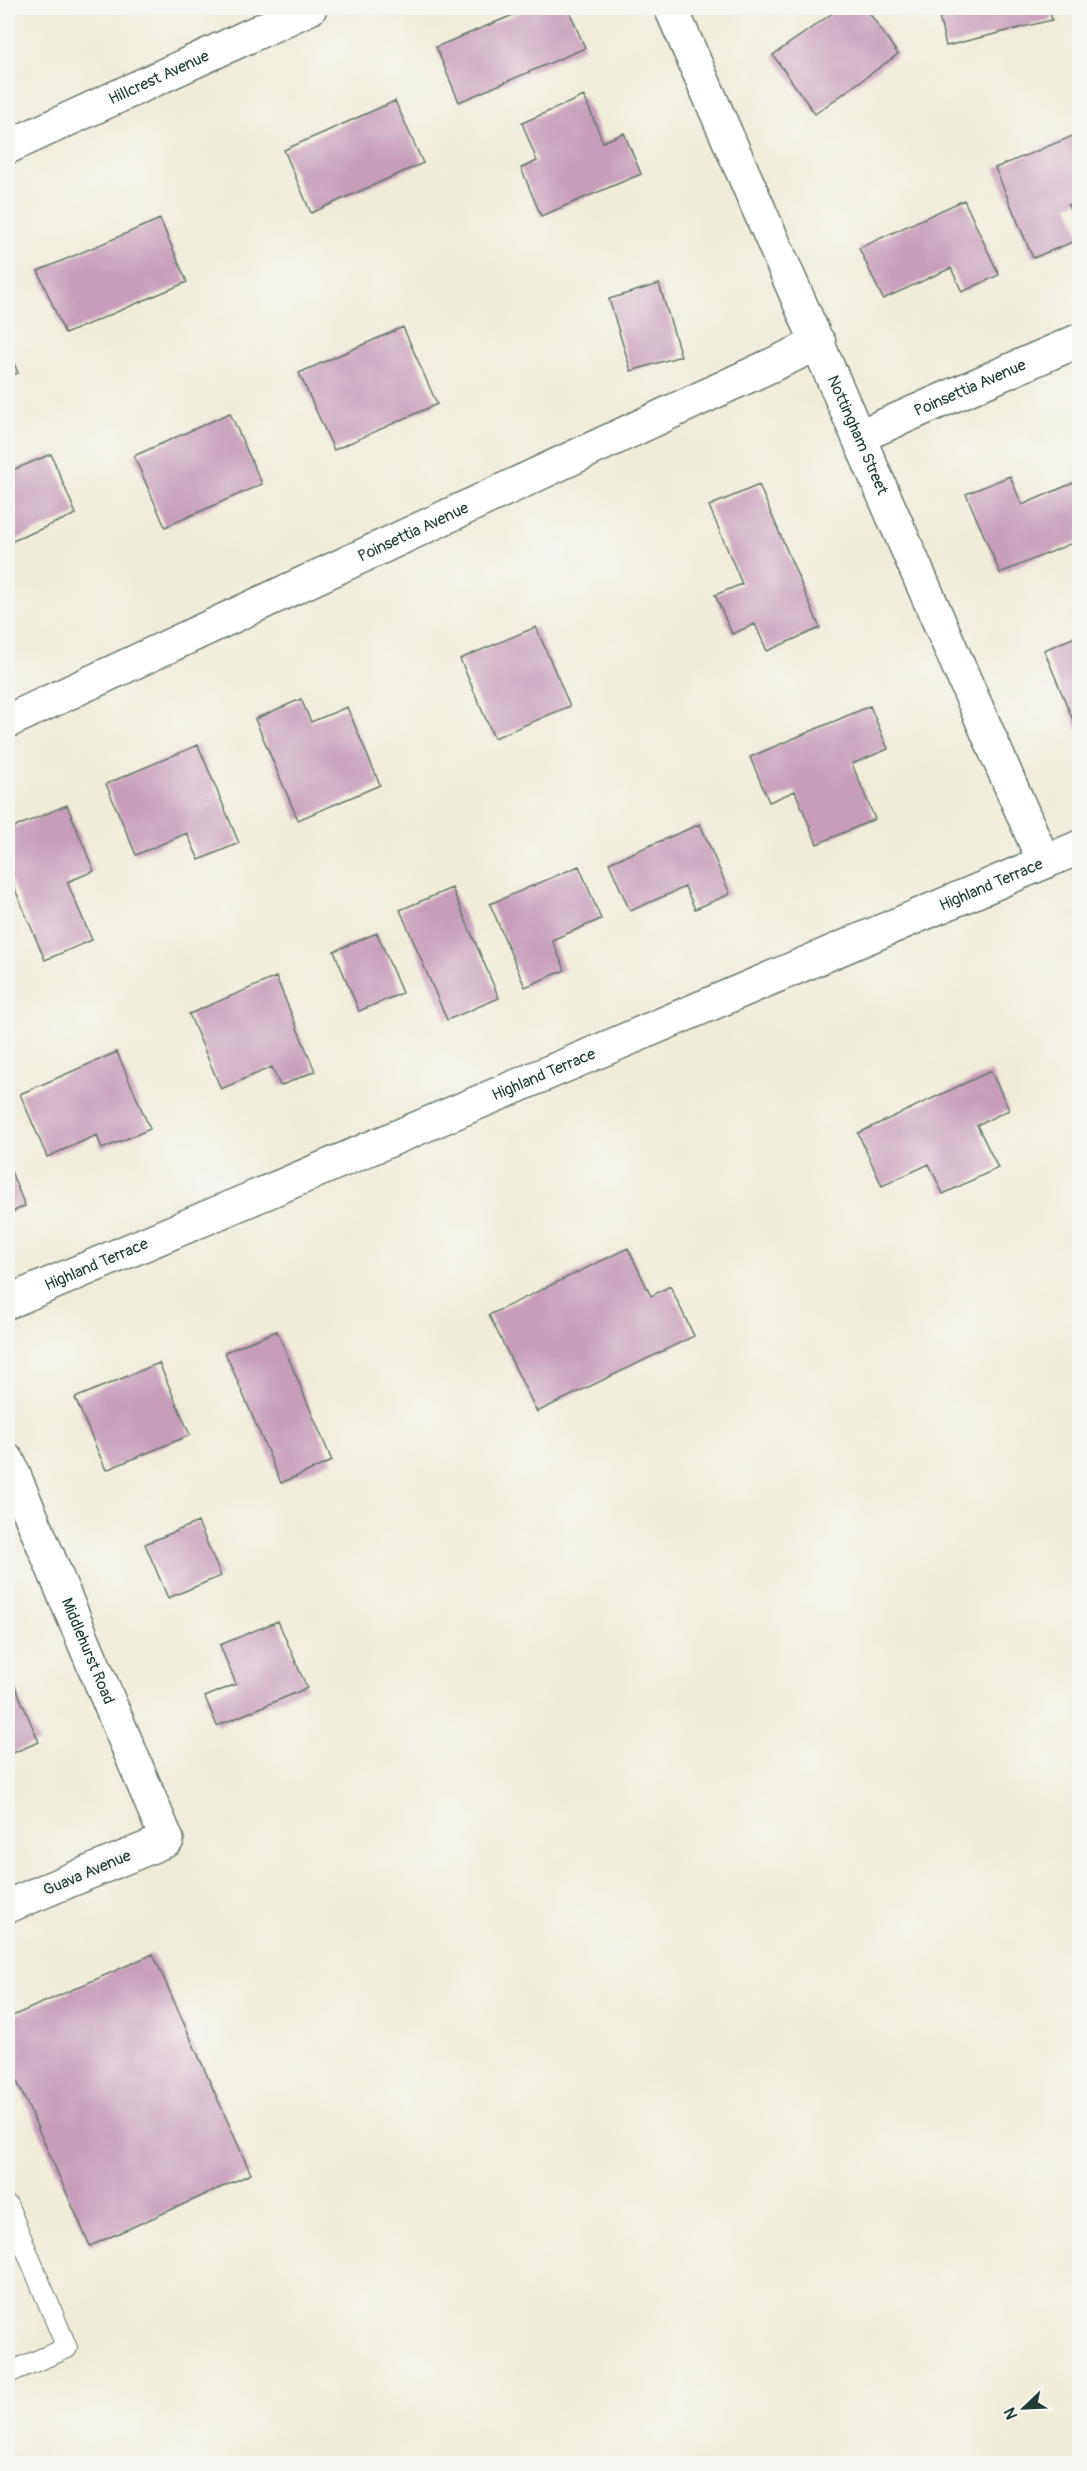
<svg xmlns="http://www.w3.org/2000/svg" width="1087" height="2471" font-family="Pangolin,sans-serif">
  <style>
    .building { fill: #c79db9 }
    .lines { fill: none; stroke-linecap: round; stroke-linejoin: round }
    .lane-casing { stroke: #687a6e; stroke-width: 22 }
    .street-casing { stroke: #687a6e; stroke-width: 36 }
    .lane { stroke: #fff; stroke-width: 20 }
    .street { stroke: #fff; stroke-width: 33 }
    .labels { text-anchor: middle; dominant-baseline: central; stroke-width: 6; stroke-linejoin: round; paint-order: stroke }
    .street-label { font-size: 16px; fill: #1f3d34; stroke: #f6f6f2 }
  </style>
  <rect width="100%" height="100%" fill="#f6f6f2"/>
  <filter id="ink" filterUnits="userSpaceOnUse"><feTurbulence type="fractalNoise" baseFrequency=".0167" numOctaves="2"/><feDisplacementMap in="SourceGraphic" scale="12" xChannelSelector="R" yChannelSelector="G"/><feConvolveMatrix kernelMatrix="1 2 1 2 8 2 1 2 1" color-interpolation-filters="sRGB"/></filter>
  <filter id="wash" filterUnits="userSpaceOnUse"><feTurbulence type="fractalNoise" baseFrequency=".008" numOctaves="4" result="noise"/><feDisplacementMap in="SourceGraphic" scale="24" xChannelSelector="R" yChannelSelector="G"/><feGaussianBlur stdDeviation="1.35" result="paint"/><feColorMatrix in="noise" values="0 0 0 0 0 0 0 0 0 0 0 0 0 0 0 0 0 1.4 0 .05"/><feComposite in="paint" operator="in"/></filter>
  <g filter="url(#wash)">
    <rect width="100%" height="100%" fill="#f0ecda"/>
    <g id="blocks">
      <path class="building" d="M530,8H568L585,48L459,102L436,47Z
        M840,8H866L898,54L815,114L773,55Z
        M937,8H1049L1052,20L946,46Z
        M584,96L603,142L624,133L641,174L541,216L521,168L537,161L522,123Z
        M395,101L423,163L311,213L284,150Z
        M1080,133V200L1068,205L1080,233V239L1033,258L995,168Z
        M964,200L999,275L962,292L951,268L883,299L859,248Z
        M160,219L187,282L65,334L38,271Z
        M659,284L681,356L631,371L609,299Z
        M403,327L437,404L334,450L299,373Z
        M8,349L18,373L8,377Z
        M230,413L262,484L165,527L134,456Z
        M51,454L76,514L8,543V472Z
        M1010,476L1022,505L1080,480V540L1000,573L966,494Z
        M759,485L820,628L767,651L755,624L732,634L715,595L742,584L709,506Z
        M536,627L570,706L494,738L460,659Z
        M1080,635V729L1077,730L1044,650Z
        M301,699L311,722L347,707L380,785L298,820L255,719Z
        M870,706L888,749L852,764L875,819L817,844L795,791L769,802L750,757Z
        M198,745L239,843L199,860L187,833L136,855L106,784Z
        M67,805L94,871L67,882L92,940L45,960L8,873V830Z
        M700,824L730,894L695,909L685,887L630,911L609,863Z
        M579,866L601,919L552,940L565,970L525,987L490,904Z
        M452,888L499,998L447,1020L400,910Z
        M377,933L402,993L359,1011L334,951Z
        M276,977L315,1071L280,1086L272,1067L221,1089L189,1014Z
        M117,1052L150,1129L102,1149L97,1135L47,1157L20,1094Z
        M991,1071L1009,1110L977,1125L998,1168L943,1194L929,1164L882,1186L858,1133Z
        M8,1164L25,1206L8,1214Z
        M628,1248L651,1296L670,1286L694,1336L537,1412L489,1315Z
        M277,1331L332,1461L281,1483L225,1352Z
        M159,1363L190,1435L106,1470L75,1398Z
        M198,1522L221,1576L168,1598L145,1544Z
        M278,1621L307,1688L217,1726L205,1697L236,1684L220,1645Z
        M15,1686L39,1742L8,1755V1689Z
        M153,1954L251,2174L90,2246L8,2061V2018Z"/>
    </g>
  </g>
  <g filter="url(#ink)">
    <use href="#blocks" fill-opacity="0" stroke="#687a6e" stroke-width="1.5"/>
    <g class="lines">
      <g class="lane-casing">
        <path id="lane" d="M8,2206L67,2348L8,2373"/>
      </g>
      <g class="street-casing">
        <g id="street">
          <path id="s1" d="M671,8L1044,862"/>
          <path id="s2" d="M8,147L310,8"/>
          <path id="s3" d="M860,436L1080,340"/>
          <path id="s4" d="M8,721L819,343"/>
          <path id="s5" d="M8,1302L1080,847"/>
          <path id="s6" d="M8,1461L167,1840L8,1906"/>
        </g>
      </g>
      <use href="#lane" class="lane"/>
      <use href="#street" class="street"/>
    </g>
  </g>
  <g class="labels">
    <g class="street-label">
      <text stroke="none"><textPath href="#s2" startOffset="166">Hillcrest Avenue</textPath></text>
      <text stroke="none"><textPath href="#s3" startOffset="120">Poinsettia Avenue</textPath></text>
      <text stroke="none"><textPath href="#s1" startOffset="466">Nottingham Street</textPath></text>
      <text stroke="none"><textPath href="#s4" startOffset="447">Poinsettia Avenue</textPath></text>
      <text stroke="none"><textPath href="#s5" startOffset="1068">Highland Terrace</textPath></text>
      <text stroke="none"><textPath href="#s5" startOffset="582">Highland Terrace</textPath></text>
      <text stroke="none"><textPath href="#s5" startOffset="96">Highland Terrace</textPath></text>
      <text stroke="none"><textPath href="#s6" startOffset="206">Middlehurst Road</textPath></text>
      <text transform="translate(87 1873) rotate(-23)">Guava Avenue</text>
    </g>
  </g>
  <rect width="1087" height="2471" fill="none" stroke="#f6f6f2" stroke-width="30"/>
  <g transform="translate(1024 2408) rotate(247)" stroke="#f6f6f2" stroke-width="4.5" paint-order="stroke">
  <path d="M0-4.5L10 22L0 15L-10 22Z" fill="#1f3d34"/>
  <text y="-9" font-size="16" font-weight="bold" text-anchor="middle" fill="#1f3d34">N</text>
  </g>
</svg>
